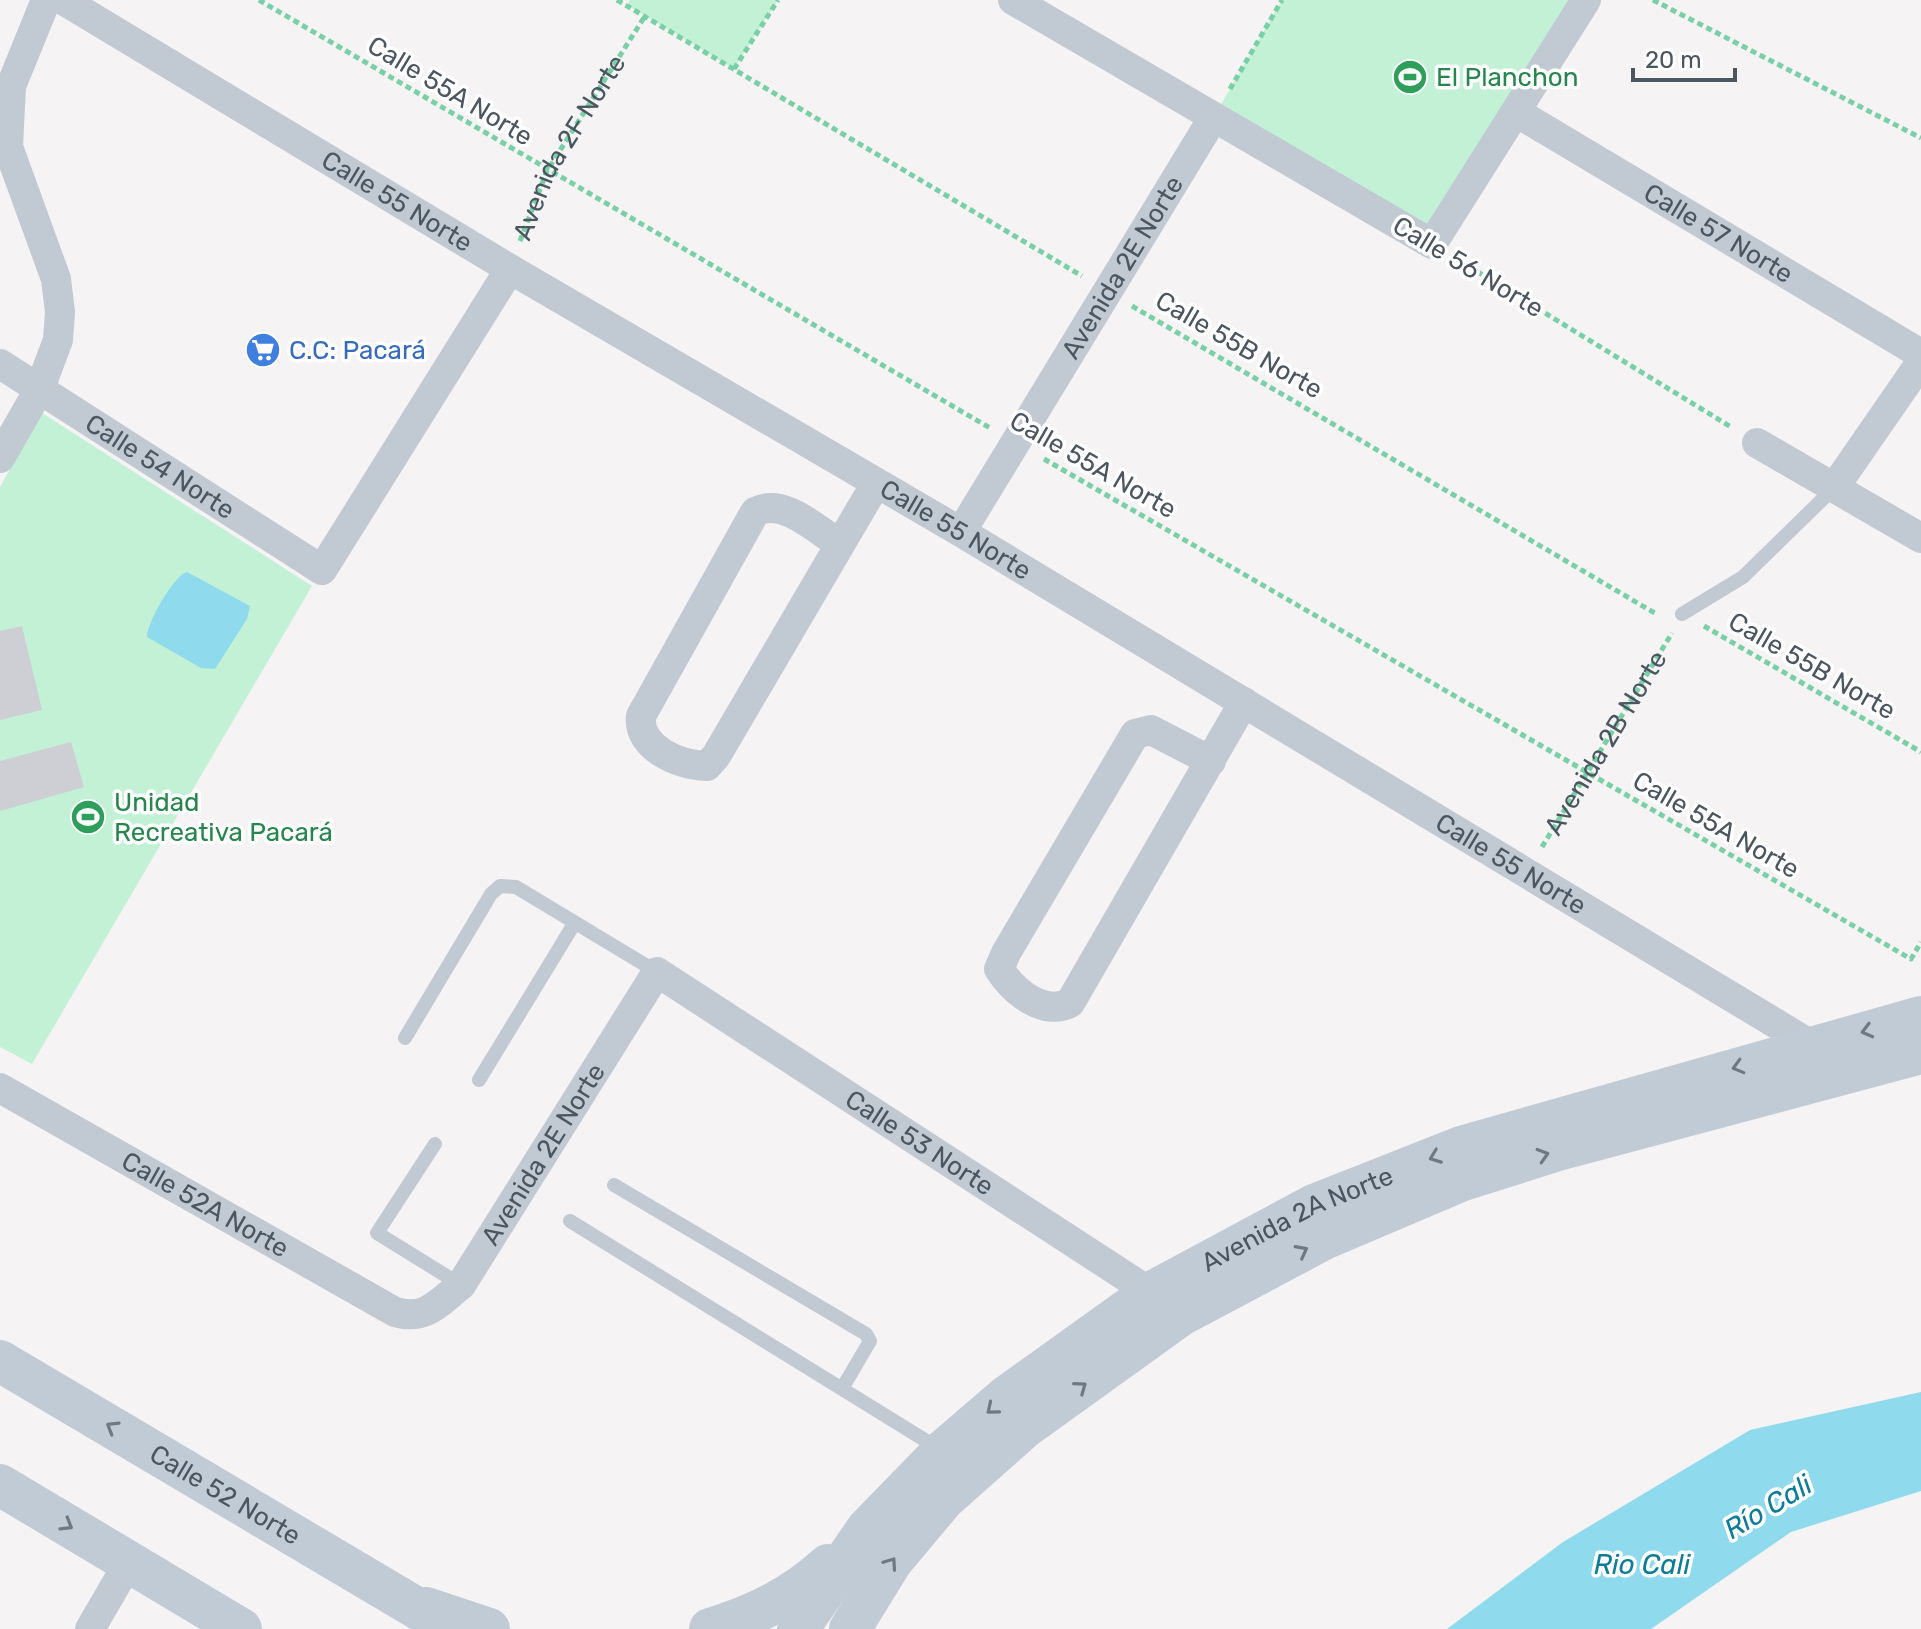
<svg xmlns="http://www.w3.org/2000/svg" width="1921" height="1629" font-family="Rubik,sans-serif">
  <style>
    .green { fill: #c3f1d5 }
    .water { fill: #90daee }
    .building { fill: #cdcfd5 }
    .lines { fill: none; stroke-linecap: round; stroke-linejoin: round }
    .path { stroke: #7ad0a6; stroke-width: 5; stroke-dasharray: 6 4; stroke-linecap: butt }
    .service { stroke: #c1cad2; stroke-width: 14 }
    .minor { stroke: #c1cad2; stroke-width: 30 }
    .secondary { stroke: #c1cbd6; stroke-width: 42 }
    .oneway { stroke: #6e7984 }
    .labels { text-anchor: middle; dominant-baseline: central; stroke-width: 7; stroke-linejoin: round; paint-order: stroke }
    .leisure-label { font-size: 26px; fill: #27864d; stroke: #fff; text-anchor: start }
    .street-label { font-size: 26px; fill: #4a5661; stroke: #fff }
    .shop-label { font-size: 26px; fill: #366cbe; stroke: #fff; text-anchor: start }
    .water-label { font-size: 28px; font-style: italic; fill: #0c7c9b; stroke: #fff }
  </style>
  <rect width="100%" height="100%" fill="#f5f3f3"/>
  <path class="green" d="M630,0H778L734,69L627,5Z
    M1282,0H1584L1432,244L1213,118Z
    M42,413L312,586L32,1064L0,1047V487Z"/>
  <path class="water" d="M187,572L250,606L247,619L215,669L201,668L147,637C147,623 173,576 187,572Z
    M1921,1392V1491L1791,1532L1651,1629H1447L1563,1542L1750,1430Z"/>
  <path class="building" d="M22,626L42,710L0,720V631Z
    M71,742L84,787L0,811V761Z"/>
  <g class="lines">
    <g class="path">
      <path d="M259,0L990,428"/>
      <path d="M617,0L1082,276"/>
      <path d="M1653,0L1921,138"/>
      <path d="M734,69L778,0"/>
      <path d="M1230,89L1282,0"/>
      <path id="s1" d="M520,241L547,171L645,16"/>
      <path d="M1460,261L1731,427"/>
      <path d="M1132,306L1658,615"/>
      <path d="M1044,459L1911,959L1921,942"/>
      <path d="M1704,626L1921,752"/>
      <path id="s2" d="M1542,847L1672,633"/>
    </g>
    <path class="service" d="M1682,614L1743,577L1834,488
      M405,1038L491,894L500,886L516,887L657,972
      M479,1080L574,924
      M435,1144L377,1233L461,1285
      M614,1185L866,1334L870,1341L843,1387
      M570,1221L941,1450"/>
    <g class="minor">
      <path id="s3" d="M63,0L510,269L961,532L1813,1046L1823,1057"/>
      <path d="M1013,0L1432,244L1586,0"/>
      <path id="s4" d="M1516,112L1921,354"/>
      <path id="s5" d="M0,364L322,570L510,269"/>
      <path d="M1757,443L1921,538"/>
      <path d="M0,458L40,388L58,340L60,312L56,279L8,147L11,86L46,0"/>
      <path d="M1834,488L1921,362"/>
      <path id="s6" d="M961,532L1213,118"/>
      <path d="M838,543C814,528 783,497 755,512L641,716C637,748 679,765 707,766L716,756L875,485"/>
      <path d="M1211,761L1151,730L1135,734L1006,953L999,969C1014,992 1043,1016 1070,1003L1244,702"/>
      <path id="s7" d="M0,1088L395,1312C426,1321 438,1303 461,1285L657,972L1165,1302"/>
      <path d="M90,1629L129,1562"/>
    </g>
    <g class="secondary">
      <path id="s8" d="M0,1361L452,1629"/>
      <path d="M0,1485L241,1629"/>
      <path d="M426,1608L489,1629"/>
      <path d="M710,1629C755,1615 793,1597 828,1565"/>
      <path id="s9" d="M798,1629L867,1529L943,1451L1007,1396L1152,1292L1314,1205L1461,1147L1921,1017"/>
      <path d="M850,1629L892,1561L944,1499L1024,1428L1181,1315L1324,1239L1463,1180L1558,1150L1921,1053"/>
    </g>
  </g>
  <defs><path id="oneway-chevron" d="M-2-3.5L2.5 0L-2 3.5" fill="none" stroke-width="1.6" stroke-linecap="round" stroke-linejoin="round" transform="scale(2)"/></defs>
  <g class="oneway">
    <use href="#oneway-chevron" transform="translate(1867 1031) rotate(165)"/>
    <use href="#oneway-chevron" transform="translate(1738 1067) rotate(164)"/>
    <use href="#oneway-chevron" transform="translate(1543 1155) rotate(-17)"/>
    <use href="#oneway-chevron" transform="translate(1435 1157) rotate(159)"/>
    <use href="#oneway-chevron" transform="translate(1302 1251) rotate(-28)"/>
    <use href="#oneway-chevron" transform="translate(1081 1387) rotate(-36)"/>
    <use href="#oneway-chevron" transform="translate(992 1409) rotate(140)"/>
    <use href="#oneway-chevron" transform="translate(112 1427) rotate(-149)"/>
    <use href="#oneway-chevron" transform="translate(67 1525) rotate(31)"/>
    <use href="#oneway-chevron" transform="translate(891 1563) rotate(-55)"/>
  </g>
  <defs>
    <g id="stadium-disc" transform="scale(1.8)"><circle r="9.5" fill="#2e9e5b" stroke="#fff"/><path d="M0-5a6.5 5 0 1 0 0 10a6.5 5 0 1 0 0-10ZM-3.5-1.8h7v3.6h-7Z" fill="#fff"/></g>
    <g id="supermarket-disc" transform="scale(1.8)"><circle r="9.5" fill="#3f7fe0" stroke="#fff"/><path d="M-6-5.5h2.5l.6 2H6L4.5 2H-2.5L-4.4-4H-6ZM-1.5 3.2a1.3 1.3 0 1 0 .1 0ZM3 3.2a1.3 1.3 0 1 0 .1 0Z" fill="#fff"/></g>
  </defs>
  <g fill-rule="evenodd">
    <use href="#stadium-disc" x="1410" y="77"/>
    <use href="#supermarket-disc" x="263" y="350"/>
    <use href="#stadium-disc" x="88" y="817"/>
  </g>
  <g class="labels">
    <g class="leisure-label">
      <text x="1436" y="77">El Planchon</text>
      <text x="114" y="802">Unidad<tspan x="114" dy="30">Recreativa Pacará</tspan></text>
    </g>
    <g class="street-label">
      <text transform="translate(450 91) rotate(31)">Calle 55A Norte</text>
      <text stroke="none"><textPath href="#s1" startOffset="106">Avenida 2F Norte</textPath></text>
      <text stroke="none"><textPath href="#s3" startOffset="390">Calle 55 Norte</textPath></text>
      <text stroke="none"><textPath href="#s4" startOffset="236">Calle 57 Norte</textPath></text>
      <text stroke="none"><textPath href="#s6" startOffset="310">Avenida 2E Norte</textPath></text>
      <text transform="translate(1468 267) rotate(31)">Calle 56 Norte</text>
      <text transform="translate(1239 345) rotate(30)">Calle 55B Norte</text>
      <text transform="translate(1093 465) rotate(30)">Calle 55A Norte</text>
      <text stroke="none"><textPath href="#s5" startOffset="190">Calle 54 Norte</textPath></text>
      <text stroke="none"><textPath href="#s3" startOffset="1038">Calle 55 Norte</textPath></text>
      <text transform="translate(1812 666) rotate(30)">Calle 55B Norte</text>
      <text stroke="none"><textPath href="#s2" startOffset="122">Avenida 2B Norte</textPath></text>
      <text transform="translate(1716 825) rotate(30)">Calle 55A Norte</text>
      <text stroke="none"><textPath href="#s3" startOffset="1686">Calle 55 Norte</textPath></text>
      <text stroke="none"><textPath href="#s7" startOffset="1212">Calle 53 Norte</textPath></text>
      <text stroke="none"><textPath href="#s7" startOffset="684">Avenida 2E Norte</textPath></text>
      <text stroke="none"><textPath href="#s7" startOffset="236">Calle 52A Norte</textPath></text>
      <text stroke="none"><textPath href="#s9" startOffset="656">Avenida 2A Norte</textPath></text>
      <text stroke="none"><textPath href="#s8" startOffset="262">Calle 52 Norte</textPath></text>
    </g>
    <g class="shop-label">
      <text x="289" y="350">C.C: Pacará</text>
    </g>
    <g class="water-label">
      <text transform="translate(1768 1507) rotate(-31)">Río Cali</text>
      <text x="1642" y="1564">Rio Cali</text>
    </g>
  </g>
  <path d="M1633 68v12h102v-12" fill="none" stroke="#4a5661" stroke-width="4"/>
  <text x="1645" y="68" font-size="24" fill="#4a5661" stroke="#ffffff" stroke-width="6" paint-order="stroke">20 m</text>
</svg>
